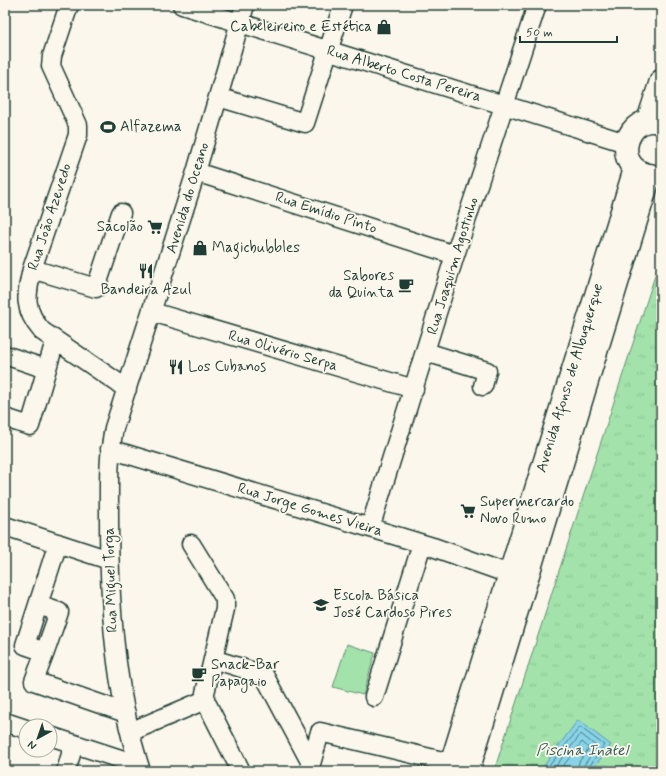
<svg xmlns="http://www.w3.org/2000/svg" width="666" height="776" font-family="Mynerve,sans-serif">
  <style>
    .grass { fill: #a3e3ab; stroke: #619070 }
    .park { fill: url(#park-tufts); stroke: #619070 }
    .water { fill: #88d3e8; stroke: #5e97a0 }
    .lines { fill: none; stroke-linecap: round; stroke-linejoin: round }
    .shore { stroke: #49797c; stroke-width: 1 }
    .minor-casing { stroke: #1f3d34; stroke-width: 21 }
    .major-casing { stroke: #1f3d34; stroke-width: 25 }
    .minor { stroke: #fbf7ec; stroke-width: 18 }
    .major { stroke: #fbf7ec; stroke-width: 22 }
    .labels { text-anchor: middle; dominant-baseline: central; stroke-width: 3.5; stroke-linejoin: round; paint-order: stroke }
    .poi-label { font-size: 15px; fill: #1f3d34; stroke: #fbf7ec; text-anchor: start }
    .street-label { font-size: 15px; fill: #1f3d34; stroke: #fbf7ec }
    .water-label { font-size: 16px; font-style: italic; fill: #345b58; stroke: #fbf7ec }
  </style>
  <defs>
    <pattern id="park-tufts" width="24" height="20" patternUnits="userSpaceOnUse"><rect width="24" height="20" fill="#a3e3ab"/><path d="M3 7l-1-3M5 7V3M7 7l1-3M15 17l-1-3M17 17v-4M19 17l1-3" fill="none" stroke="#8cc494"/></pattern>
  </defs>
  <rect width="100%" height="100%" fill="#fbf7ec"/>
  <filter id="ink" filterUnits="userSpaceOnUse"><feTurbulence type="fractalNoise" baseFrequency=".025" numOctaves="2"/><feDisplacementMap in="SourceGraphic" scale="8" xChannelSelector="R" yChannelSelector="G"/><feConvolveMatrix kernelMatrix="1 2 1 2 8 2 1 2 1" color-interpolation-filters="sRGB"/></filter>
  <g filter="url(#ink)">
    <path class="grass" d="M347,644L375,653L363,695L333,687Z"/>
    <path class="park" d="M661,257V771H494Z"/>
    <path class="water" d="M578,720L611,745L591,771H540Z"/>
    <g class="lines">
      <path class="shore" d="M545,771L580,727L604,745L589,767L588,771
        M552,771L581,734L597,747L584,765L583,771
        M559,771L582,742L589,748L579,762L577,771"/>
      <g class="minor-casing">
        <path id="minor" d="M69,5L52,56L51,66L78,125V135L32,269C26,296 23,309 42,331L127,389
          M182,5L626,143
          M218,97L305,123L343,5
          M196,172L455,255
          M32,269L96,288L121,213
          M152,312L414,389
          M426,352L487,371L483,386
          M5,355L46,369
          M5,418L30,426L55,341
          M110,449L433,547L509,574
          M5,526L109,560
          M370,528L455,255L537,5
          M38,605L59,612L45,652L25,645L58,543
          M45,652L34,681L126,713
          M213,659L264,675L311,763
          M374,697L422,544
          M205,700L241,771
          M5,722L26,729
          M130,732L205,700V693L225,609V599L191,544
          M50,736L139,765
          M66,771L74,744
          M141,771C114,689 109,601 109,516C109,486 108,457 114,428L196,172L245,5
          M309,771L320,732L451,763"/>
      </g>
      <g class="major-casing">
        <path id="major" d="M648,121L661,81
          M648,175C609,166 628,110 661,123
          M449,771L635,169
          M468,771L650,175"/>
      </g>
      <use href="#minor" class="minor"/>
      <use href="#major" class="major"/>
    </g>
  </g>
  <defs>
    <g id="shop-bare" transform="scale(1.2)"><path d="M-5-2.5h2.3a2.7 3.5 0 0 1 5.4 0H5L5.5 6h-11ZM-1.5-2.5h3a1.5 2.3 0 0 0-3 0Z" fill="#1f3d34" stroke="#fbf7ec" stroke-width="2.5" paint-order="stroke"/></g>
    <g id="stadium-bare" transform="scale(1.2)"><path d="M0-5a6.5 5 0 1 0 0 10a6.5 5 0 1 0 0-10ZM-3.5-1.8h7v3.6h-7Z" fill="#1f3d34" stroke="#fbf7ec" stroke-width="2.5" paint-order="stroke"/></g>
    <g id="supermarket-bare" transform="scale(1.2)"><path d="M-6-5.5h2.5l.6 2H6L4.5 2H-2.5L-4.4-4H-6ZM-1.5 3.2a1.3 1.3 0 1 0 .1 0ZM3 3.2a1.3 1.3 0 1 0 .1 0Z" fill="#1f3d34" stroke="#fbf7ec" stroke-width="2.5" paint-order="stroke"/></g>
    <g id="restaurant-bare" transform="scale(1.2)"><path d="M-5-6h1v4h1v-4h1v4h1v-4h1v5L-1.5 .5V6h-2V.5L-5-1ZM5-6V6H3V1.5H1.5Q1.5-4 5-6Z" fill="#1f3d34" stroke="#fbf7ec" stroke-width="2.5" paint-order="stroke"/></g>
    <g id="cafe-bare" transform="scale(1.2)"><path d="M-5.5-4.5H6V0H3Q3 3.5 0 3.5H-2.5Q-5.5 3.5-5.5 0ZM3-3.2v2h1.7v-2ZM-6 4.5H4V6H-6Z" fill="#1f3d34" stroke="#fbf7ec" stroke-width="2.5" paint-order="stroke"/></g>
    <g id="school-bare" transform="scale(1.2)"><path d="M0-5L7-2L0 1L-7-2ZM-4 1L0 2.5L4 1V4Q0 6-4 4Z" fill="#1f3d34" stroke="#fbf7ec" stroke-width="2.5" paint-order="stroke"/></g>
  </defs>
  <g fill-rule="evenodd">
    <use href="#shop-bare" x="384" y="27"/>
    <use href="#stadium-bare" x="108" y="127"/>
    <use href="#supermarket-bare" x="155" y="227"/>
    <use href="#shop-bare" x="200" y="248"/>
    <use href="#restaurant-bare" x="146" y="271"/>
    <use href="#cafe-bare" x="406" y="285"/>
    <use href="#restaurant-bare" x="176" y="367"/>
    <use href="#supermarket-bare" x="468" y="511"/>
    <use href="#school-bare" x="321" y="605"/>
    <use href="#cafe-bare" x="199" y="674"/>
  </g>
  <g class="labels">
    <g class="poi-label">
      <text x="372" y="27" text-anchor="end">Cabeleireiro e Estética</text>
      <text x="120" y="127">Alfazema</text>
      <text x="143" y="227" text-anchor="end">Sacolão</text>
      <text x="212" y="248">Magicbubbles</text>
      <text x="394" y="276" text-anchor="end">Sabores<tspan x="394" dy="17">da Quinta</tspan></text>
      <text x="146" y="290" text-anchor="middle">Bandeira Azul</text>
      <text x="188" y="367">Los Cubanos</text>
      <text x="480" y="502">Supermercardo<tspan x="480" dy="17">Novo Rumo</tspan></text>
      <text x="333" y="596">Escola Básica<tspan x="333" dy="17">José Cardoso Pires</tspan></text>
      <text x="211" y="665">Snack-Bar<tspan x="211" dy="17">Papagaio</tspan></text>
    </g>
    <g class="street-label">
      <text transform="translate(404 74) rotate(17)">Rua Alberto Costa Pereira</text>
      <text transform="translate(188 198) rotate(-73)">Avenida do Oceano</text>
      <text transform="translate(326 213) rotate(18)">Rua Emídio Pinto</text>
      <text transform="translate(50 217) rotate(-72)">Rua João Azevedo</text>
      <text transform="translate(453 266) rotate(-73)">Rua Joaquim Agostinho</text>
      <text transform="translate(283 351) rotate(16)">Rua Olivério Serpa</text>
      <text transform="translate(570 378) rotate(-73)">Avenida Afonso de Albuquerque</text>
      <text transform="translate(310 510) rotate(17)">Rua Jorge Gomes Vieira</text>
      <text transform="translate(111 580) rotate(-92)">Rua Miguel Torga</text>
    </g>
    <g class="water-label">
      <text x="582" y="750">Piscina Inatel</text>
    </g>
  </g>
  <rect width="666" height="776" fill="none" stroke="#fbf7ec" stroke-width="20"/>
  <rect x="10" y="10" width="646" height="756" fill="none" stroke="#1f3d34" stroke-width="1.5" filter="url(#ink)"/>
  <g transform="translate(38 738) rotate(220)"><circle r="19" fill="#fbf7ec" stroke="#a3ada2"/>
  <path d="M0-3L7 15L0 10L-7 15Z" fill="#1f3d34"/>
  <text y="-6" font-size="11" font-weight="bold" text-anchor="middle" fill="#1f3d34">N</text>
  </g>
  <path d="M520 36v6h97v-6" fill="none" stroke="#1f3d34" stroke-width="2"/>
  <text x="526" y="36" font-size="12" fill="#1f3d34" stroke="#fbf7ec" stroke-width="3" paint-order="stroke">50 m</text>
</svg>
